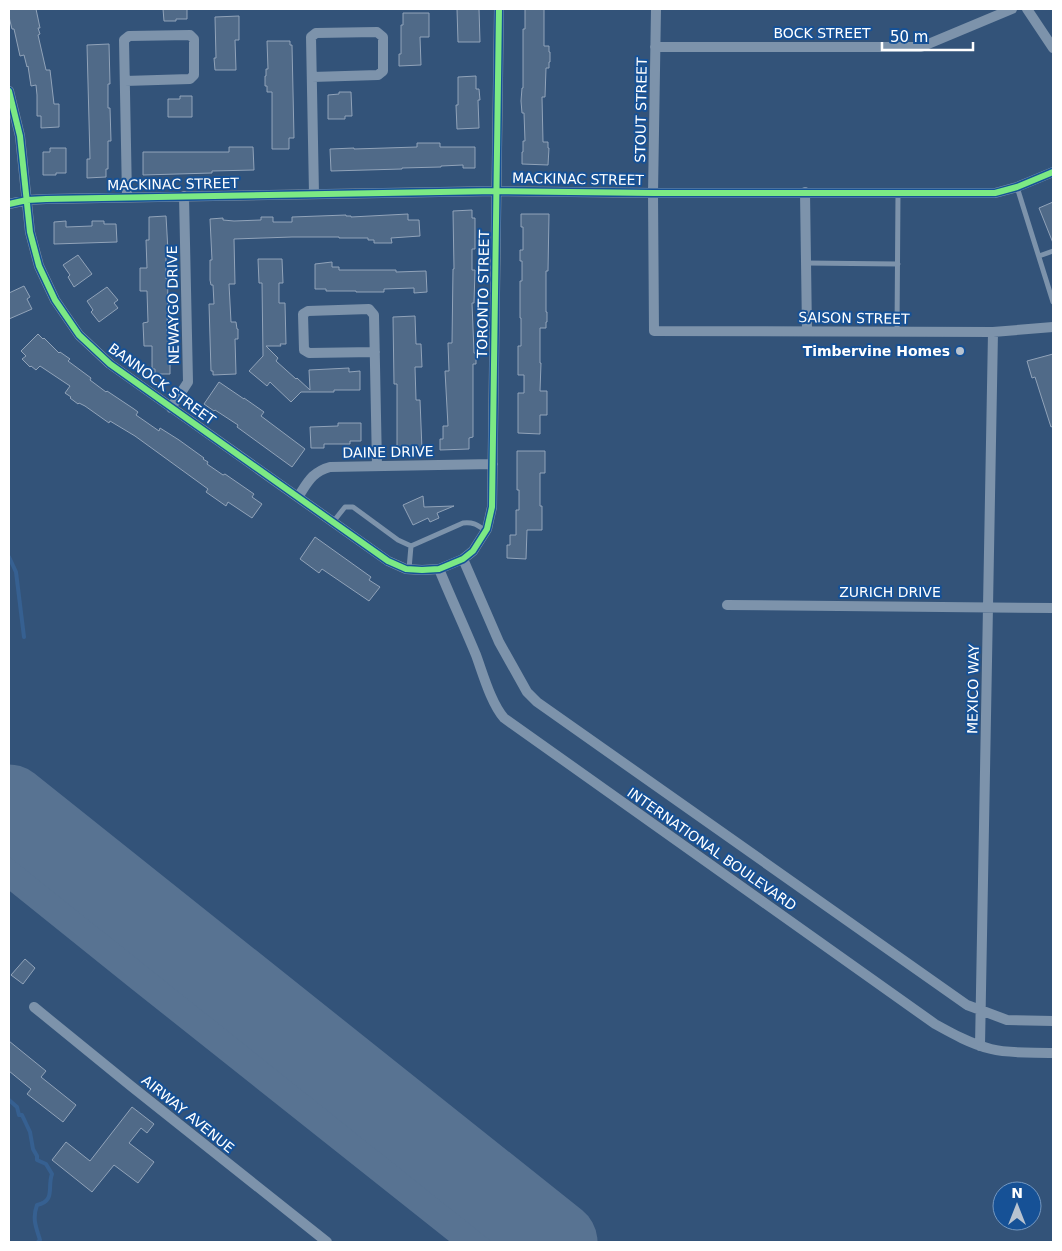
<svg xmlns="http://www.w3.org/2000/svg" width="1062" height="1251" font-family="'DejaVu Sans',sans-serif">
  <style>
    .lines { fill: none; stroke-linecap: round; stroke-linejoin: round }
    .stream { stroke: #366091; stroke-width: 4 }
    .taxiway { stroke: #587392; stroke-width: 32 }
    .runway { stroke: #587392; stroke-width: 81 }
    .building { fill: #506a88; stroke: #91a3b9 }
    .service { stroke: #7d93ab; stroke-width: 5 }
    .minor { stroke: #7d93ab; stroke-width: 10 }
    .cycleway-casing { stroke: #165196; stroke-width: 9 }
    .cycleway { stroke: #7ce984; stroke-width: 6 }
    .poi-dot { fill: #b8c3d0; stroke: #165196; stroke-width: 2 }
    .labels { text-anchor: middle; dominant-baseline: central; stroke-width: 4; stroke-linejoin: round; paint-order: stroke }
    .street-label { font-size: 14px; fill: #fff; stroke: #165196 }
    .poi-label { font-size: 14px; font-weight: bold; fill: #fff; stroke: #165196; text-anchor: end }
  </style>
  <rect width="100%" height="100%" fill="#335379"/>
  <g class="lines">
    <path class="stream" d="M9,557L16,572L24,637
      M9,1100L17,1107L19,1115H22L30,1132L33,1149L37,1156V1160L46,1164L52,1174C47,1187 56,1201 37,1205C32,1219 36,1227 40,1240L38,1242"/>
    <path class="taxiway" d="M9,870L141,976L476,1242"/>
    <path class="runway" d="M9,805L557,1242"/>
  </g>
  <path class="building" d="M9,9H36L40,28H38L40,34L38,35L46,70H50L54,104H59V127L41,128V116H37V95L36,85L31,86L28,66L27,67L24,55L20,56L14,29H12L9,17Z
    M163,9H187V19H176V21H164Z
    M457,9H479L480,42H458Z
    M525,9H544V46H549V52H550V62H549V68H546L545,97H542L543,142H548V148H549L548,165L522,164V152H523V141H525L524,113H522L521,101L522,88H523V29H525Z
    M403,13H429V37H420L421,65L399,66V54H401V25H403Z
    M239,16V40H235L236,70H215L214,58H216L215,17Z
    M267,41H290V45H292L294,138H289V149H272V92H267V86H265V76H266V69H268Z
    M109,44L110,84H108V108H110L111,141H108V169H106V177L87,178V159H90L87,45Z
    M476,76V89H479L480,100H478L479,128L457,129L456,105H458V77Z
    M339,92H351L352,116H345V119H328V95L339,94Z
    M180,96H192V117H168V99H180Z
    M417,143H440V147H475V168H463V165L441,166V167L402,168V169L331,171L330,149L354,148V149L417,147Z
    M229,147H253L254,170L212,171V173L143,175V152H229Z
    M50,148H66V173H56V175H43V152H50Z
    M1053,202V243L1039,208Z
    M472,210V218H475V249H472V270H475L474,303H472L474,353H476V364H473V437L469,438V449L440,450V439H443V426H448L445,371H449L448,343H452L453,269H454L453,211Z
    M408,214V220H419L420,236L391,238L392,243H374V240H368V238H339V237H292L234,239L235,284H229L231,322H236L237,329H238V339H235L236,374L213,375V371H211L209,304H214L213,285H211L210,280V260H212L210,219L223,218V220L234,221L261,220V217H273V222H292V217L346,215V216H351V217Z
    M521,214H549L548,271H546V312H547V322H546V328H540V363H541L540,391H547V415H540V434L518,433V393H524V375H518V346H521V318H520V281H522V261H520V250H523V227H521Z
    M166,216L168,251H166V279L168,278L167,333H170V350H173V361H170V374H155V369H152V346H144L143,323L148,322L147,291H140V268H147L146,240H149V217Z
    M66,221V227L92,226V221H104V224H116L117,242L54,244V222Z
    M78,255L92,274L74,287L68,277L70,275L63,265Z
    M258,259H282L283,283H279V303H285L286,344H280L281,346H266L278,358L276,361L296,379L297,378L310,390L309,370L349,368V372L360,371V390H334V392H301L291,402L270,382L267,386L249,371L263,356L262,283H259Z
    M332,262V267H339V270H396V272L426,271L427,292L414,293V288L384,289V292H356V291H326V289H315V264Z
    M24,286L30,297L27,299L32,309L9,319V293Z
    M107,287L118,300L114,303L118,308L99,322L91,312L93,310L87,301Z
    M415,316L416,344H421L422,367H415L416,400H420L422,450H397V384H394L393,317Z
    M38,334L43,339L44,338L59,353L60,352L70,359L68,361L91,378L90,380L106,392L107,391L134,409L138,412L136,415L159,431L160,428L179,440L204,458L203,459L208,462L207,464L223,475L225,474L254,494L252,497L262,504L252,518L228,502L226,506L206,492L208,489L135,436L110,421L109,423L85,406L79,403L78,404L70,398L71,397L65,393L70,386L40,366L36,370L31,366L30,367L22,359L26,356L21,351Z
    M1053,354V426L1051,427L1035,377L1032,378L1027,361Z
    M219,382L244,399V398L264,412L261,416L305,449L292,467L237,427L238,425L215,410L214,411L204,404Z
    M338,423H361V441H350V444H324V448H311L310,427L338,426Z
    M517,451H545V473H540V506H542V530H527L526,559L507,558V545H510V535H516V510H519V490H517Z
    M423,496L424,507L454,506L437,513L439,518L430,522L428,518L413,525L403,505Z
    M315,537L371,577L369,580L380,587L369,601L322,569L319,573L300,559Z
    M25,959L35,968L23,984L11,975Z
    M9,1041L46,1071L41,1077L76,1105L63,1122L27,1094L31,1089L9,1071Z
    M132,1107L154,1124L147,1133L141,1128L129,1143L154,1162L138,1183L114,1165L92,1192L52,1160L66,1142L90,1161Z"/>
  <g class="lines">
    <path class="service" d="M1017,187L1053,302
      M1039,256L1053,251
      M806,263L898,264
      M897,332L898,193
      M333,522L345,507H353L398,540L411,546L463,523C475,522 477,525 486,531
      M409,569L411,546"/>
    <path class="minor" d="M656,9L653,193L654,331L993,332L1053,327
      M1027,9L1053,48
      M655,47H921L1012,9
      M312,77L378,75L383,71V37L377,32L316,33L311,37L314,194
      M125,81L190,79L194,75V39L190,35L129,36L124,40L127,197
      M9,91L20,136L30,232L39,266L55,300L79,335L110,364L388,561L406,569L422,570L439,569L463,559L473,551L487,529L492,507L499,9
      M805,192L807,331
      M9,204L27,200L46,199L497,191L653,193H995L1017,187L1053,172
      M375,352L309,353L304,350L303,314L308,311L369,309L374,315L377,466
      M171,408L188,382L184,196
      M298,497C308,482 312,472 330,467L493,464
      M463,559L499,642L527,692L537,702L967,1005L1007,1020L1053,1021
      M439,569C451,598 464,626 476,655C483,674 491,703 504,718L935,1024C953,1034 971,1044 991,1049C1011,1054 1033,1052 1053,1053
      M727,605L1053,608
      M34,1007L131,1086L327,1242
      M980,1046L993,332"/>
    <g class="cycleway-casing">
      <path id="cycleway" d="M9,91L20,136L30,232L39,266L55,300L79,335L110,364L388,561L406,569L422,570L439,569L463,559L473,551L487,529L492,507L499,9
        M9,204L27,200L46,199L497,191L653,193H995L1017,187L1053,172"/>
    </g>
    <use href="#cycleway" class="cycleway"/>
  </g>
  <circle class="poi-dot" cx="960" cy="351" r="5"/>
  <g class="labels">
    <g class="street-label">
      <text x="822" y="33">BOCK STREET</text>
      <text transform="translate(641 110) rotate(-89)">STOUT STREET</text>
      <text transform="translate(578 179) rotate(1)">MACKINAC STREET</text>
      <text transform="translate(173 184) rotate(-1)">MACKINAC STREET</text>
      <text transform="translate(483 294) rotate(-89)">TORONTO STREET</text>
      <text transform="translate(173 305) rotate(-91)">NEWAYGO DRIVE</text>
      <text transform="translate(854 318) rotate(1)">SAISON STREET</text>
      <text transform="translate(162 384) rotate(36)">BANNOCK STREET</text>
      <text transform="translate(388 452) rotate(-1)">DAINE DRIVE</text>
      <text x="890" y="592">ZURICH DRIVE</text>
      <text transform="translate(973 689) rotate(-89)">MEXICO WAY</text>
      <text transform="translate(712 849) rotate(35)">INTERNATIONAL BOULEVARD</text>
      <text transform="translate(188 1114) rotate(39)">AIRWAY AVENUE</text>
    </g>
    <g class="poi-label">
      <text x="950" y="351">Timbervine Homes</text>
    </g>
  </g>
  <rect width="1062" height="1251" fill="none" stroke="#ffffff" stroke-width="20"/>
  <g transform="translate(1017 1206)"><circle r="24" fill="#165196" stroke="#7397c0"/>
  <path d="M0-4L9 19L0 12L-9 19Z" fill="#b8c3d0"/>
  <text y="-8" font-size="14" font-weight="bold" text-anchor="middle" fill="#ffffff">N</text>
  </g>
  <path d="M882 42v8h91v-8" fill="none" stroke="#ffffff" stroke-width="2.5"/>
  <text x="890" y="42" font-size="15" fill="#ffffff" stroke="#165196" stroke-width="4" paint-order="stroke">50 m</text>
</svg>
